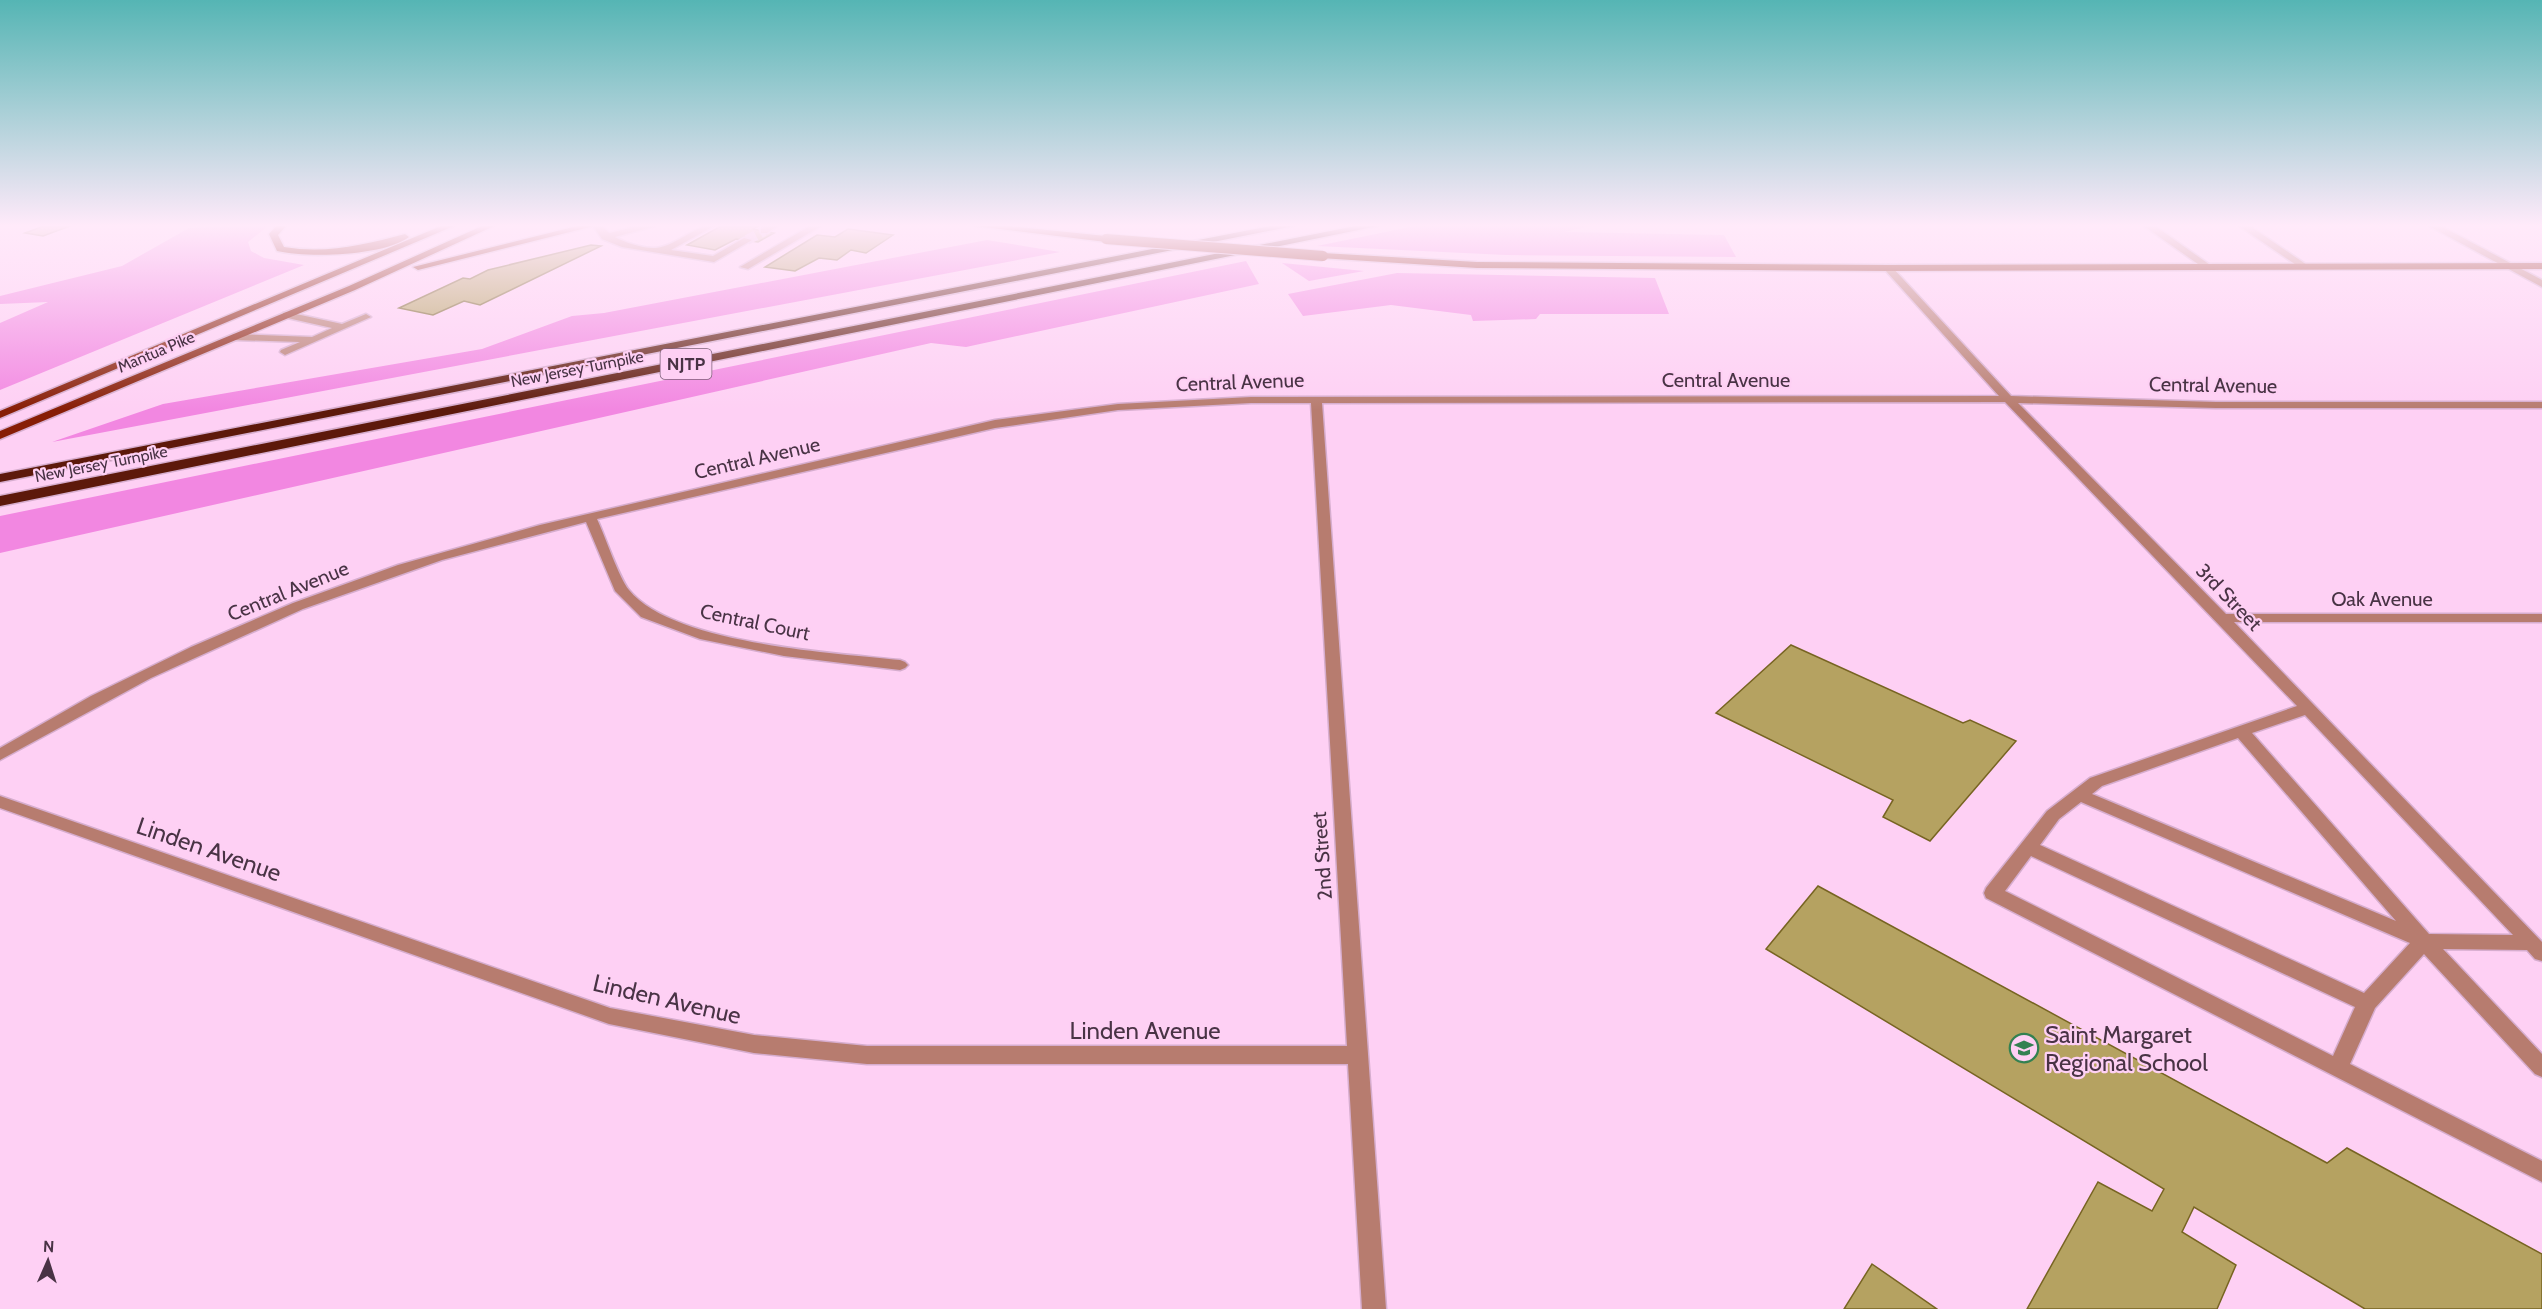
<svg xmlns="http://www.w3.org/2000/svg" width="2542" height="1309" font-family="Cabin,sans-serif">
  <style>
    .green { fill: #f287e1 }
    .building { fill: #b5a261; stroke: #776422; stroke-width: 1.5 }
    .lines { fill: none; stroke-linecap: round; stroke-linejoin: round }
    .minor-tunnel { stroke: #dab1d1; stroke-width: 10; stroke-dasharray: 10 5; stroke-linecap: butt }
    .minor-casing { stroke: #d6adce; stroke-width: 3 }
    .major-casing { stroke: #d6adce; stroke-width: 3 }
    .highway-casing { stroke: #d6adce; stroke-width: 3 }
    .minor { fill: #b77c6f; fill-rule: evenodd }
    .major { fill: #871e06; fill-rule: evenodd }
    .highway { fill: #5d190b; fill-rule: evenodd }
    .major-bridge-casing { stroke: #d6adce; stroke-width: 12; stroke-linecap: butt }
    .major-bridge { stroke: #871e06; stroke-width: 10 }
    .labels { text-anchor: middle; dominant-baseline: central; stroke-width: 4.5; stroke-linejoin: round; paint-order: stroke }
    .far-street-label { font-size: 16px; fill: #493345; stroke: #fed0f4 }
    .shield { fill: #fed0f4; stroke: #7f627a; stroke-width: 1.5 }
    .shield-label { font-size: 18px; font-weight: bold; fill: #493345 }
    .street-label { font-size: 20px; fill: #493345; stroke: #fed0f4 }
    .near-street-label { font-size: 24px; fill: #493345; stroke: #fed0f4 }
    .near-poi-label { font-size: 24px; fill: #493345; stroke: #fed0f4; text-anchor: start }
  </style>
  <rect width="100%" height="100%" fill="#fed0f4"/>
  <path class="green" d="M268,226L248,242L251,251L264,258L304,265L0,390V323L48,302L0,304V296L122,266L189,228Z
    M1415,226H1590L1565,232L1724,235L1736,257L1506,255L1317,246Z
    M987,240L1060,252L52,442L163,404L482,349L572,316L604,313Z
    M1246,261L1259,284L966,347L931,343L0,553V516Z
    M1282,263L1364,271L1309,281Z
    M1397,273L1655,278L1669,314H1540L1536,319L1473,321L1471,315L1391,305L1303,316L1288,294Z"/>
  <path class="building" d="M44,226H70L43,236L25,233Z
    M721,226H759L753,229L774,233L758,242L736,239L715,250L687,245Z
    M848,229L893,235L866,253L851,250L837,260L819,258L795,271L765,267L817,235L835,237Z
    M591,245L601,246L480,305L464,301L433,315L399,308L463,278L470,279L488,270Z
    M1791,645L1963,723L1970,720L2016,741L1930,841L1883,817L1893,800L1716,713Z
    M1818,886L2327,1163L2347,1148L2542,1254V1309H2365L2194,1207L2182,1232L2236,1265L2217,1309H2027L2098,1182L2152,1211L2164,1189L1766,949Z
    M1872,1264L1937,1309H1844Z"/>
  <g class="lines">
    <path class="minor-tunnel" d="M747,240L764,231"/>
    <g class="minor-casing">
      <path id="minor" d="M593,226H602L609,233L638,226H655L615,237C626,243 649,251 661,247C681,242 693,226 714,226L671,250L713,256L744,238L752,240L714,262L622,247L602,239Z
        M766,226H777L767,233H761V229Z
        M810,226H821L748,269L740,267Z
        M2144,226H2155L2213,267L2205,269Z
        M2239,226H2250L2310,267L2302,269Z
        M2429,226H2441L2542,280V287Z
        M1888,265L1891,266L2011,396L2216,402H2542V408H2216L2018,403L2226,614H2542V622H2234L2542,942V961L2535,959L2527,950L2443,949L2542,1054V1077L2535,1074L2424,954L2375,1008L2350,1064L2542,1161V1182L1986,898L1984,893L1986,888L2047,811L2090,778L2297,706L2005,402L1322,403L1386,1309H1362L1348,1064H867L754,1053L609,1024L0,808V796L610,1008L754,1035L867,1046H1347L1311,403H1251L1118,410L995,428L597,519C605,536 619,578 629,590C673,644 833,653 900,660L905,662L908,665L905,668L900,670L784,656L700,639L641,617L615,591L586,522L442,560L303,609L151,678L0,760V748L91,696L191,647L293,603L398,565L540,525L995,420L1118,404L1251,397L1999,396L1885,270L1883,268ZM2305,715L2513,935L2429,934L2252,733ZM2238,738L2396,921L2092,794L2102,786ZM2081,802L2410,943L2364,993L2040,845L2059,819ZM2031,856L2355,1007L2333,1056L2005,891Z
        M287,312L342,324L366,314L371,317L285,355L280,352L281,350L300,342L234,340L229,337L234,334L312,337L332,328L283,317V313Z"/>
    </g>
    <g class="major-casing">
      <path id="major" d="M276,226H286L278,235L284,247C326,254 364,245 405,234L409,237C384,256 308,258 277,251L269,234Z
        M441,226H454L0,418V411Z
        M482,226H494L355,290L0,439V431L349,286Z
        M577,226H594L418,270L413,267Z
        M975,226H1009L1106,236L1110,239L1106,242Z
        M1323,253L1477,262L1888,265L2542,263V269L1888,271L1477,268L1320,258V254Z"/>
    </g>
    <g class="highway-casing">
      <path id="highway" d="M1270,226H1294L0,482V474Z
        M1355,226H1378L0,506V496Z"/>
    </g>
    <use href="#minor" class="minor"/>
    <use href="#major" class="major"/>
    <use href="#highway" class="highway"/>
    <g class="major-bridge-casing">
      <path id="major-bridge" d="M1106,239L1323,256"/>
    </g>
    <use href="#major-bridge" class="major-bridge"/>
  </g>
  <linearGradient id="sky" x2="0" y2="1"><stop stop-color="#55b5b4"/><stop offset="0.55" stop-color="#ffeafa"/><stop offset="1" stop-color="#ffeafa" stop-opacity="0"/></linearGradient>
  <rect width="2542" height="410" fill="url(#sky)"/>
  <defs>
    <g id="school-ring" transform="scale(1.5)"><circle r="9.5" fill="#fed0f4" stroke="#338151" stroke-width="1.5"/><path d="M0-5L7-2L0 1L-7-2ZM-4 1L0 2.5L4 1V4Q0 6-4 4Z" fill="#338151"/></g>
  </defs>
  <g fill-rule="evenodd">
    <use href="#school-ring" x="2024" y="1048"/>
  </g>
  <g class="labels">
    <g class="far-street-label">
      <text transform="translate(156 352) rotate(-23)">Mantua Pike</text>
      <text transform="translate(577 369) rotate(-11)">New Jersey Turnpike</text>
      <text transform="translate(101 464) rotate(-11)">New Jersey Turnpike</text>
    </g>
    <rect class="shield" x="660.5" y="349" width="51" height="30" rx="4.5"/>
    <g class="shield-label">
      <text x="686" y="364">NJTP</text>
    </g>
    <g class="street-label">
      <text x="1726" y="380">Central Avenue</text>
      <text transform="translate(1240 382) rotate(-2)">Central Avenue</text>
      <text transform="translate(2213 385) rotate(1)">Central Avenue</text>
      <text transform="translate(757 458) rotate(-13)">Central Avenue</text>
      <text transform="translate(288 591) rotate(-22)">Central Avenue</text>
      <text transform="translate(2229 597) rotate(46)">3rd Street</text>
      <text x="2382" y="599">Oak Avenue</text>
      <text transform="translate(755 622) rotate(12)">Central Court</text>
      <text transform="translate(1322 856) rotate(-94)">2nd Street</text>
    </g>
    <g class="near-street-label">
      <text transform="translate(209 849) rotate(19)">Linden Avenue</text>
      <text transform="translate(667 999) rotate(13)">Linden Avenue</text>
      <text x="1145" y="1030">Linden Avenue</text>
    </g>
    <g class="near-poi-label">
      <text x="2045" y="1034">Saint Margaret<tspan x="2045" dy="28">Regional School</tspan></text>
    </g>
  </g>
  <g transform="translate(48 1261) rotate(3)" stroke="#fed0f4" stroke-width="4.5" paint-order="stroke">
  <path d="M0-4.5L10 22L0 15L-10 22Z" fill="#493345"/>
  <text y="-9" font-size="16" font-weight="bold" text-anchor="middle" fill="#493345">N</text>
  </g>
</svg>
